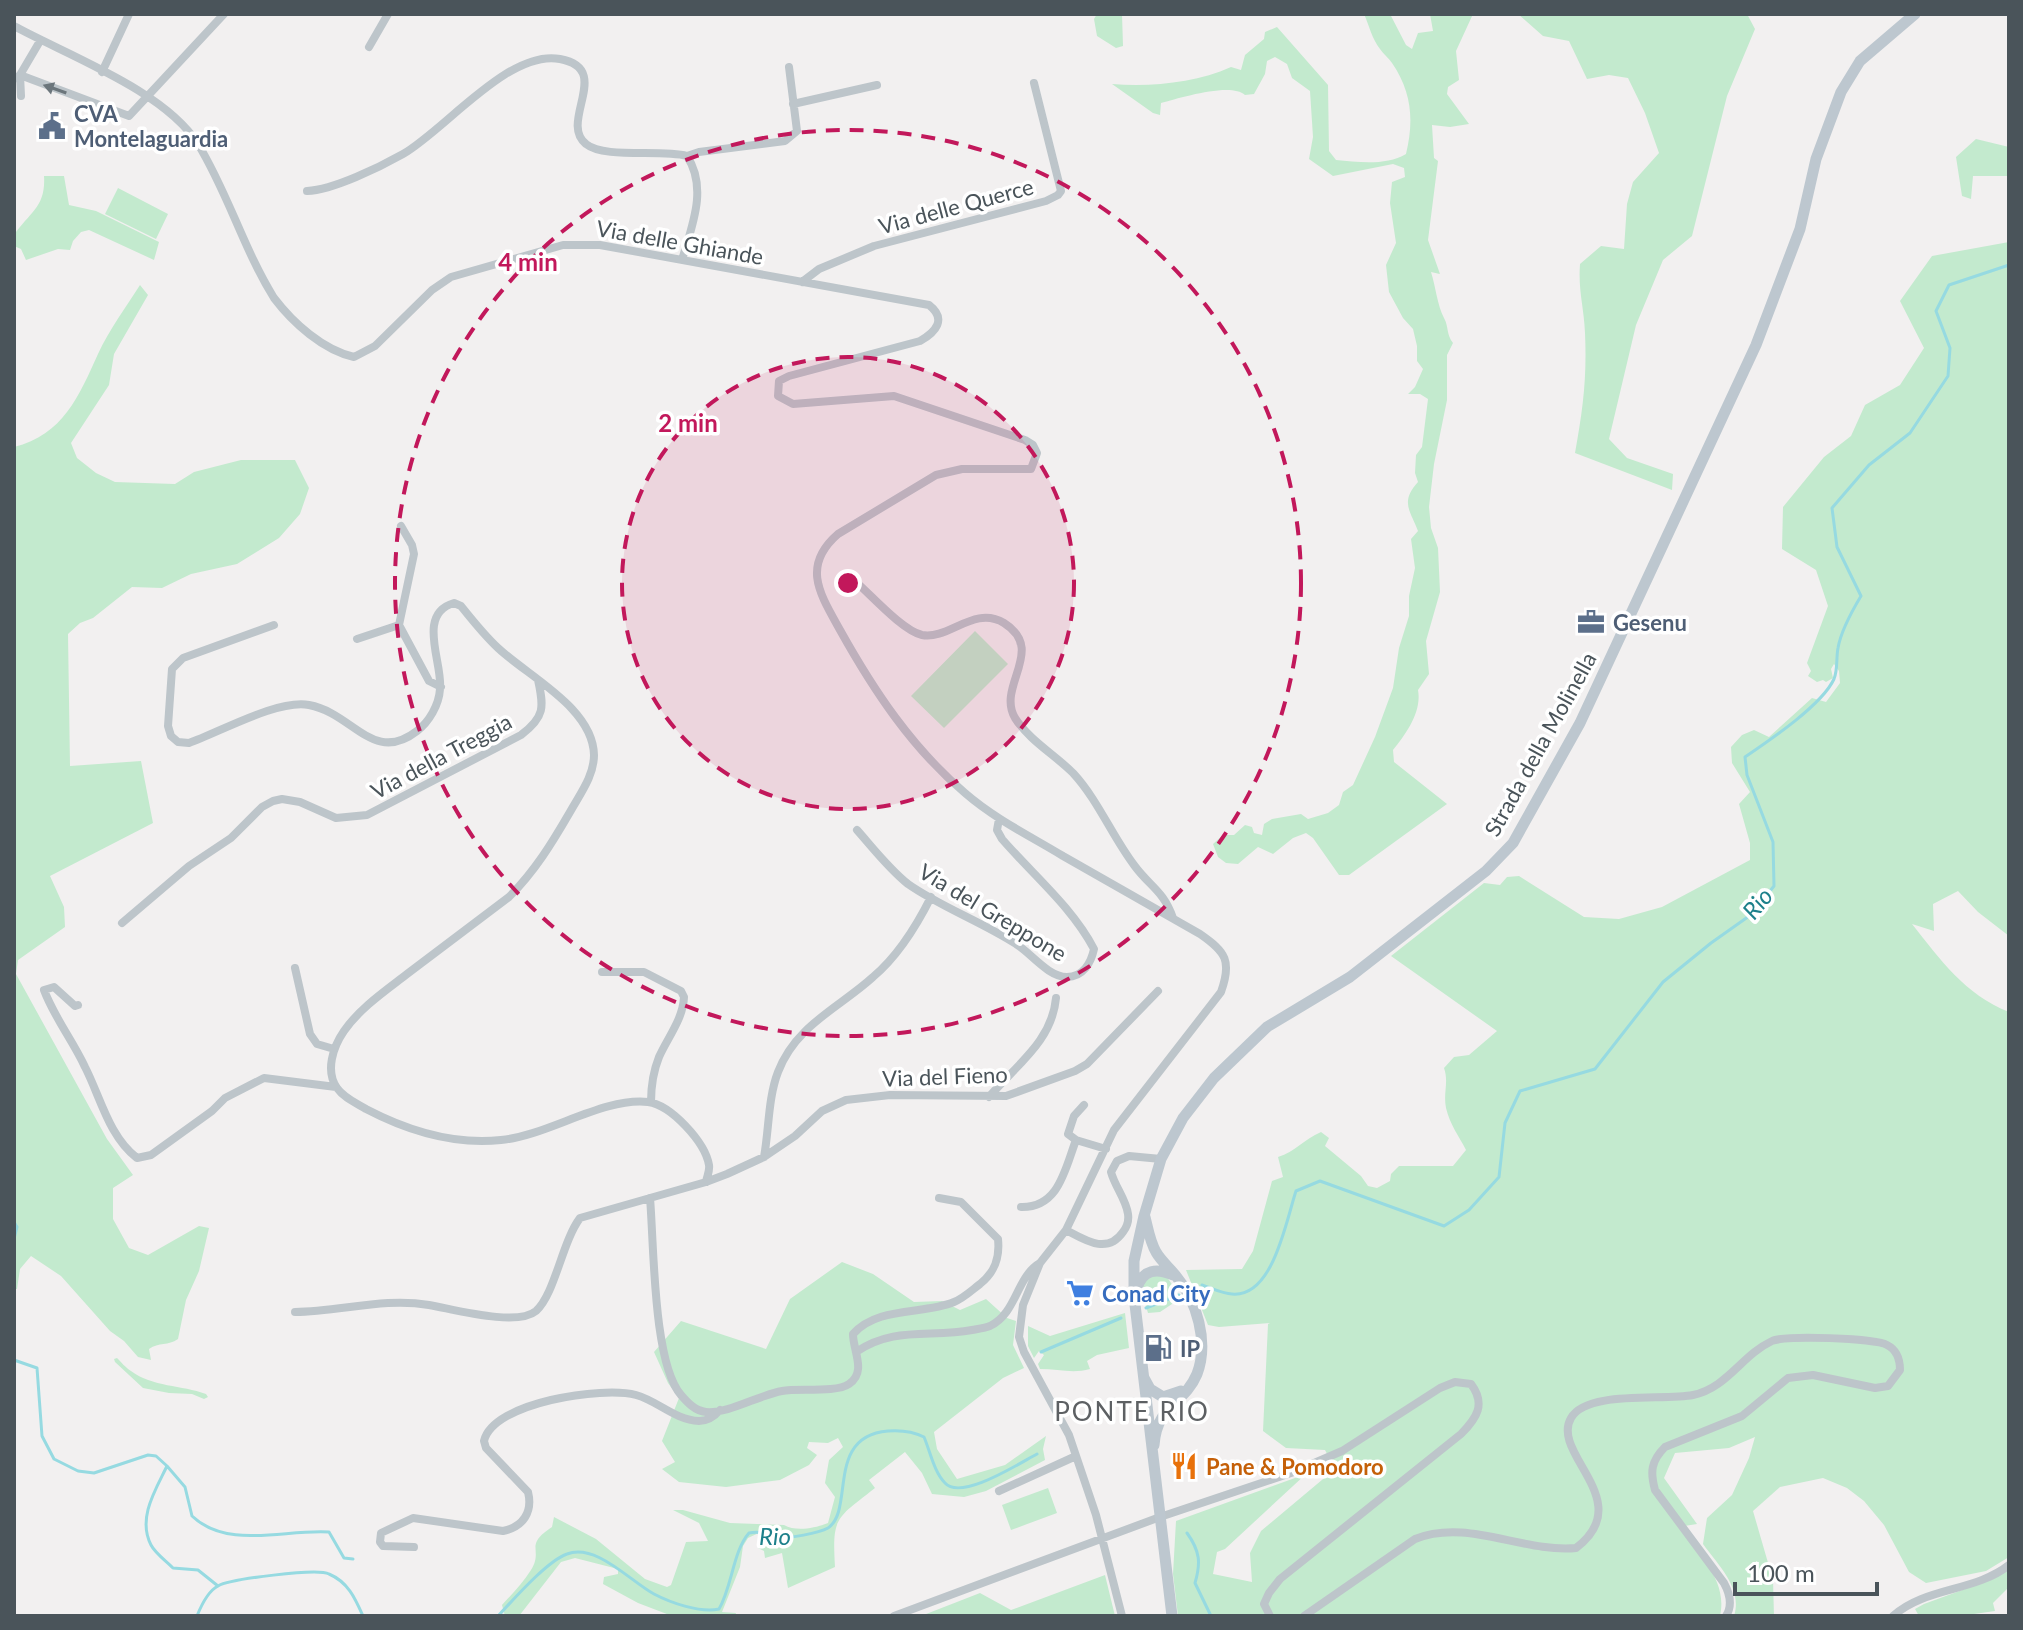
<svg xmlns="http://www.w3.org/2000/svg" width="2023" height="1630" font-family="Lato,sans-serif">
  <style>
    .green { fill: #c3eace }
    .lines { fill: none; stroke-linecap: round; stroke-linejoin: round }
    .stream { stroke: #96dae1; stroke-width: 3 }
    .minor { stroke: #bdc5ca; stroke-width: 8 }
    .secondary { stroke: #bdc7cf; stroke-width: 11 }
    .oneway { fill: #6c767c }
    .ring { fill: none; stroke: #c2185b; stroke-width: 4; stroke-dasharray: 14 10 }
    .labels { text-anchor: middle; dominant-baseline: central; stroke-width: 7; stroke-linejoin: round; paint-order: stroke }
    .service-label { font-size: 22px; font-weight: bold; fill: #4e5e75; stroke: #fff; text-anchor: start }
    .street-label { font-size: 22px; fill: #4a545a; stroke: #fff }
    .shop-label { font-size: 22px; font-weight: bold; fill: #366cbe; stroke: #fff; text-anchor: start }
    .food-label { font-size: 22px; font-weight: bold; fill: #c56008; stroke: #fff; text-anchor: start }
    .water-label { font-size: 24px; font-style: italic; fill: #1d808b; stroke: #fff }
    .quarter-label { font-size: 26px; letter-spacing: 2px; fill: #5d6063; stroke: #fff }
    .centre { fill: #c2185b; stroke: #fff; stroke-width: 4 }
    .ring-label { font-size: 24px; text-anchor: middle; font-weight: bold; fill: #c2185b; stroke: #fff; stroke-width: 7; stroke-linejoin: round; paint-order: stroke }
  </style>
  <rect width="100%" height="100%" fill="#f2f0f0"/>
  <path class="green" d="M1097,14H1122L1123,46L1116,48L1097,36L1094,19Z
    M1364,14H1390L1406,45L1412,49L1418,33L1433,31L1430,14H1473L1456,51L1459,80L1448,87L1447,94L1469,124L1450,127L1432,125L1434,158L1438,161L1428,240L1440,274L1431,272C1436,288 1437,304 1444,318C1449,327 1446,334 1453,343L1447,355V400L1434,464L1429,507L1431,528L1438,548L1440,592L1426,641L1429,674L1418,690C1422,712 1406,734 1393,750L1394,762L1447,804L1349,875H1339L1313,838L1306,833L1293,838L1273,854L1258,847L1238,864L1226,863L1218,857L1213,844L1223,835H1234L1245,825L1252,827L1254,833L1262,835L1264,824L1272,819L1301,814L1308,819L1328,813L1339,805L1343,792L1353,785L1375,737L1393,688L1399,648L1409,616V596L1415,568L1411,539L1418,531C1410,510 1400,502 1418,482L1415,473L1416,455L1422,447L1428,399L1420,394H1408L1415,387L1423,369L1417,361V346L1413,329L1403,318L1389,292L1386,265L1396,243L1390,203L1392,182L1405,177L1404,168L1393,164L1333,176L1309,159L1313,137L1310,91L1292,78L1287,64L1275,57L1267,61L1265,74L1254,94L1245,95C1231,82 1180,98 1161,103L1160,115L1153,113L1112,84C1151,87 1196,83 1231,67L1241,70L1245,55L1264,39L1265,32L1277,27L1328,85L1329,151L1336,160C1358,162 1386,166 1406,154C1414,121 1412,92 1392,63C1389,58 1383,54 1380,49C1372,39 1369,25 1364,14Z
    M1518,14H1747L1755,29L1727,96L1692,236L1663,260L1636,325L1609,439L1627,458L1673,474L1672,490L1575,453C1583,409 1587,378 1585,333C1584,307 1578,291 1580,264L1601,246L1624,249L1627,204L1633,182L1659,153L1645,113L1628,78L1609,75L1587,79L1569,41L1543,36Z
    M1976,139L2009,147V176H1973L1971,199L1962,196L1956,157Z
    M44,176H64L69,205L96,211L159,242L154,260L89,230L81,232L73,241L70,250L58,249L26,260L21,249L14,246V235C30,212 46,207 44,176Z
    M118,188L168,214L156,239L105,214Z
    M2009,242V936L1978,912L1958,891L1933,904L1934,931L1912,924C1941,960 1964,994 2009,1012V1557L1986,1571L1926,1583L1909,1572L1884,1525L1864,1501L1847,1488L1823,1478L1780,1487L1753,1511L1773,1580L1774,1616H1734C1743,1588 1718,1565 1703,1544L1707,1518L1732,1495L1749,1458L1755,1437L1729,1448L1675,1453L1664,1478L1697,1524L1678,1527C1699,1555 1728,1580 1720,1616H1178L1173,1574L1176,1521L1306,1474L1225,1549L1217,1552L1213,1574L1252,1582L1250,1553L1261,1531L1335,1469L1325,1450L1286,1448L1263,1431L1268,1324L1270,1323L1219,1327L1208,1325L1186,1270L1242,1269L1253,1251L1272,1181L1283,1177L1278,1157C1295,1152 1304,1139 1321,1132L1329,1138L1325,1146L1361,1176L1368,1186L1377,1188L1390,1181L1391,1174L1399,1166H1453L1466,1150C1459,1136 1450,1125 1446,1108C1443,1093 1449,1082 1444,1068L1454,1057L1469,1055L1497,1031L1391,956L1484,883L1500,885L1507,877L1519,876L1584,917L1619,919L1662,907L1750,860V843L1739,804L1750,792L1732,763L1731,747L1742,735L1754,730L1769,737L1812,698L1826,702L1840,683L1839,671L1834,664L1831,669L1833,678L1826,682L1823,680L1817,682L1808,676L1811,671L1807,663L1828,606L1816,570L1782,549L1783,507L1824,457L1851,436L1865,405L1900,385L1924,348L1900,301L1932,256Z
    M140,285L148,295L114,354L109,385L71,443L77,458L96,473L115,482L175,484L194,472L241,460H295L309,488L300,514L279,538L237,564L191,574L162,588L132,587L93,618L80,623L68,634L70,766L141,761L153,823L50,876L64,907L65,927L18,960L16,974L107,1139L133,1175L113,1188V1219L129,1248L148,1255L199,1226L209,1228L199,1271L186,1300L178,1339C168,1346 159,1342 149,1349L151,1360L138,1357L124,1341L110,1331L61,1276L31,1256L20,1269L17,1289H14V447C63,435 79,396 98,354C109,330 126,307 140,285Z
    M975,631L1008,664L944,728L911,696Z
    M842,1262L873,1274L914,1302L942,1301L960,1310L986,1299L1007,1318L1016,1321L1013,1345L1024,1368L1003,1378L934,1432L937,1449L957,1479L1005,1465L1046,1436L1043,1449L1045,1460L986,1491L964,1497L932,1494L922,1473L905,1452L869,1480L875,1488C836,1519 832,1516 835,1567L788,1588L782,1553L765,1558L764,1551L758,1548V1541L765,1530L748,1538L743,1546L740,1567L722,1612L736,1613L735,1616H672L638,1603L603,1584L604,1577L618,1574V1569L575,1558L561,1562L519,1616H505L502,1605C512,1594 523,1583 531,1570C544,1549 523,1546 552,1527L554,1517L596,1539L645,1579L667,1587L671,1585L686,1542L708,1541L699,1523L673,1510H683L730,1523L784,1525C796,1532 816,1528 828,1523L835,1497L825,1483L829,1460L843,1447L838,1438L828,1443L809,1442L807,1448L817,1455L809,1465L780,1480L726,1487L679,1482L662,1469L675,1462L662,1441L679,1398L668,1383L654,1352L681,1321L766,1349L790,1299Z
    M1156,1274L1167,1277L1181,1298L1160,1312L1148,1313L1141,1290L1143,1280Z
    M1125,1313L1129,1348L1097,1355L1087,1361L1090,1369C1073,1374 1058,1369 1040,1369L1038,1364L1044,1355L1039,1351L1034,1358L1028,1346V1326L1050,1336Z
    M117,1358C121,1362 126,1368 131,1371C152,1387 182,1385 206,1394L208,1397L204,1399L192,1394L169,1393L143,1388L115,1362L114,1359Z
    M1048,1488L1057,1513L1011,1530L1002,1505Z
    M2009,1568V1587L1993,1603L1995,1611L1960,1616H1919L1915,1609L1924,1604L1995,1578Z
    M1105,1575L1115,1616H921L980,1593L1011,1610Z"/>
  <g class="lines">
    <path class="stream" d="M14,1222L17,1227L14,1239
      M1202,1285C1211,1288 1223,1294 1232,1294C1273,1298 1286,1221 1296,1191L1320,1181L1444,1226L1469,1210L1499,1177L1505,1123L1520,1091L1595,1069L1663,982L1711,943L1752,914L1774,886L1773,842L1747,775L1745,757C1770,740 1822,705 1834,679C1838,669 1836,658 1838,648C1841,630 1852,611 1861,596L1837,547L1832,508L1869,465L1910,433L1948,376L1950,348L1936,311L1949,285L2009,265
      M1146,1308L1179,1295
      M1041,1352L1121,1318
      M14,1360L37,1368L42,1436L54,1459L78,1471L94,1473L148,1455L156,1456L167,1466C156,1489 137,1518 151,1545C155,1553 166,1561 173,1568L198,1570L218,1586
      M167,1466L185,1487L192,1516C228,1550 284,1529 329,1532L344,1558L353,1559
      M1187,1533C1200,1551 1201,1563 1195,1583L1211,1616
      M197,1616C201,1606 208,1591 218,1586C230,1579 317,1568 329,1574C348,1582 355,1598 363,1616
      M498,1616C513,1600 547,1561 567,1554C596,1543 630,1581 654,1594C671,1603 700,1613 719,1609C732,1587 733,1551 749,1533C761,1531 768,1534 779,1537C788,1539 819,1533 828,1528C855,1510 825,1436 888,1431C901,1430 912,1431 924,1437C930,1451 934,1472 945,1483C961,1501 1018,1464 1037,1454"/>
    <path class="minor" d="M14,26C69,56 165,91 198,144C228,193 244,250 274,298C293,323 323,350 354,357L375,346L432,290L451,277L563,245H600L929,305C947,319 936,332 920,341L789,376L779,381L778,396L793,404L894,396L1025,440L1033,445L1037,453L1031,469H962L936,475L838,534C801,566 820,594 840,630C874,691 912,748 965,793C995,819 1030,836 1063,856C1109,882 1154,908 1200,934C1226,952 1232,961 1221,992L1114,1130L1066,1230L1040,1263L1023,1305L1019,1337L1024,1352L1069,1435L1096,1515L1122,1616
      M40,41L20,75L129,116L224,14
      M369,47L388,14
      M102,72L129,14
      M14,79L20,75L21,96
      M793,104L877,85
      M687,156L699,152L785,141L797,131L789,67
      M307,191C333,190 380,167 403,154C445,130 509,49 560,59C614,69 558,122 586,144C604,159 661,149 687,156C708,188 692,226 682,260
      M802,282L819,269L874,246L1046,201L1058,195L1061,191L1034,83
      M401,526L412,545L414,554L399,625L429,681L441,687
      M856,582C871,595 903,631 922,635C949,640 974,605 1004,623C1047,650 996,686 1015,718C1029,740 1055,755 1073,773C1098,800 1112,836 1134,865C1150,887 1163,890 1173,918
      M274,625L183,658L172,669L168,726L171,736L178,742L189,743C220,732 278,699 309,705C353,713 373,765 417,731C429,722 439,705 440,689C443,663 416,614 454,603L461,606C473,621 484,635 498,648C529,677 593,708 594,755C594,776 580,794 570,812C552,843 535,871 509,897C475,923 441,948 407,974C385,991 360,1008 344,1031C333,1047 325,1071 337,1088C344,1098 356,1103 366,1109C408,1131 454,1145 501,1140C547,1136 603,1097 648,1102C671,1105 705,1142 709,1165C710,1171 707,1176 706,1182
      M357,639L399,625
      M857,830C873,848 889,869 908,884C939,906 982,922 1016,944C1031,953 1048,977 1067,977C1083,977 1091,963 1094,949C1072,907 1033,875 1002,839L997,830L999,819
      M122,923L189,866L231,838L262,807L273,801L282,799L300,802L336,818L367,815L521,735C545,717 544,707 538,680
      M295,968L310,1034L317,1044L334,1049
      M602,972H644L681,991L684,997C683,1019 668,1037 659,1057C653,1072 651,1086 651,1102
      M78,1005L75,1006L54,987L44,990C54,1017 73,1041 85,1067C100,1096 109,1137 137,1158L151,1155L212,1111L225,1098L264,1078L336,1087
      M989,1097C1015,1066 1052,1042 1056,998
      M1076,1140L1106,1149
      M764,1157C769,1130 768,1098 778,1072C796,1025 839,1008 873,977C898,956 917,925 931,897
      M650,1198C654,1244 653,1363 681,1395C687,1402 695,1411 706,1412C728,1414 759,1395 782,1391C798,1388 836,1393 849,1384C867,1372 853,1351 853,1334C878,1306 923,1315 954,1302C964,1298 972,1290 980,1284C995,1272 1000,1258 998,1239L961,1202L939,1198
      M1021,1207C1059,1208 1065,1169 1076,1140L1068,1134L1074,1116L1084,1105
      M1066,1230C1085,1240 1107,1255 1123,1232C1127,1227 1129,1221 1128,1214C1126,1199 1115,1187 1111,1172L1117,1161L1129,1156L1161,1159
      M295,1312C340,1312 383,1297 429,1305C453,1309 517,1327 536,1311C555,1294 562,1242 580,1218L706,1182L727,1174L764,1157L795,1136L822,1111L846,1100L890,1095L1006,1096L1075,1071L1087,1064L1158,991
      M856,1352C894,1326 930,1338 972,1330C977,1329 985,1328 990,1326C1017,1313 1016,1277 1040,1263
      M999,1491L1076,1456
      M414,1547L383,1546L380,1542L381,1533L413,1518L503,1531C523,1527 533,1512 528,1492L486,1448L484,1441C493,1402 603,1386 636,1395C658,1401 675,1420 699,1421C708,1421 714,1417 720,1410
      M894,1616L1160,1517L1291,1473L1342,1451L1440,1388L1455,1382L1471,1384C1486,1404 1477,1418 1461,1434L1280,1579L1269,1593L1264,1604L1270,1616
      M1304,1616L1415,1539C1467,1518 1523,1553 1576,1548C1638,1501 1550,1454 1571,1418C1587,1390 1663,1401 1693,1395C1727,1388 1742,1355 1772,1341C1784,1335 1876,1338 1887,1345C1897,1350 1900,1359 1900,1370L1888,1386L1875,1388L1813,1375L1788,1378L1742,1416L1665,1447C1651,1461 1650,1472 1655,1490L1724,1583C1730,1594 1733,1605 1726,1616
      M1893,1616C1925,1587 1975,1592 2009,1565"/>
    <path class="secondary" d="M1145,1217C1148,1229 1150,1242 1156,1252C1161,1261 1170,1268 1176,1276C1197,1301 1209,1342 1197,1374C1184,1405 1157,1404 1154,1445
      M1137,1288C1143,1269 1157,1268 1173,1275
      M1144,1378L1150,1389L1163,1397L1181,1391
      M1172,1616L1134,1296V1261L1144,1216L1161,1159L1183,1118L1214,1078L1267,1027L1350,977L1486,871L1513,843L1580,723L1756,345L1800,229L1816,159L1841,92L1860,61L1915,14"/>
  </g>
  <defs><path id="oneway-solid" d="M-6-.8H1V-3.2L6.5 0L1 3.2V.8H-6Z" transform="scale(2)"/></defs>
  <use class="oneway" href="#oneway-solid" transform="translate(55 89) rotate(-161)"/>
  <circle cx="848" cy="583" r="226" fill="#c2185b" fill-opacity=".12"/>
  <g class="ring">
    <circle cx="848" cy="583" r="226"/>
    <circle cx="848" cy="583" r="453"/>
  </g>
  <defs>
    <g id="civic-bare" transform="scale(2.16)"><path d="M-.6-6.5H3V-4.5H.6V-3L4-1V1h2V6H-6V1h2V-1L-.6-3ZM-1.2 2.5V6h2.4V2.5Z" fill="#5c6f8a" stroke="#fff" stroke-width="2.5" paint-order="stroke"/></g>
    <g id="office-bare" transform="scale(2.16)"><path d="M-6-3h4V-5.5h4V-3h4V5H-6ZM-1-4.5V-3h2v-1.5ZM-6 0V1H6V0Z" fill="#5c6f8a" stroke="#fff" stroke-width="2.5" paint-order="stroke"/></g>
    <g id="supermarket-bare" transform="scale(2.16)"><path d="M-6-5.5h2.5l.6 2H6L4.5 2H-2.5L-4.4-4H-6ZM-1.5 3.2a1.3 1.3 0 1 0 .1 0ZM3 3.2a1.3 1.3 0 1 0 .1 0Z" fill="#3f7fe0" stroke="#fff" stroke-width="2.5" paint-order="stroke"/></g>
    <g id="fuel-bare" transform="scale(2.16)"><path d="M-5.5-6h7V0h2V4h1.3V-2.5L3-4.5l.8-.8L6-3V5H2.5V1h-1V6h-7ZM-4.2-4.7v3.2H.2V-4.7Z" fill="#5c6f8a" stroke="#fff" stroke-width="2.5" paint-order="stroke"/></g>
    <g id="restaurant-bare" transform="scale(2.16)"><path d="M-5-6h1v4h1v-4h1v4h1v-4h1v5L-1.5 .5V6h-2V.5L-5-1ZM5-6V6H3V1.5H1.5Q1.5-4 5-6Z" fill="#e8710a" stroke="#fff" stroke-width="2.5" paint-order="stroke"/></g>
  </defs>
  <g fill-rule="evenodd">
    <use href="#civic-bare" x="52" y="126"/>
    <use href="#office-bare" x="1591" y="622"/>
    <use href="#supermarket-bare" x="1080" y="1293"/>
    <use href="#fuel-bare" x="1158" y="1348"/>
    <use href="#restaurant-bare" x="1184" y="1466"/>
  </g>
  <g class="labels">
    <g class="service-label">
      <text x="74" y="113">CVA<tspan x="74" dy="25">Montelaguardia</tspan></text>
      <text x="1613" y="622">Gesenu</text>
      <text x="1180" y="1348">IP</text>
    </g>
    <g class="street-label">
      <text transform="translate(956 206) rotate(-15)">Via delle Querce</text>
      <text transform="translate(680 242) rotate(10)">Via delle Ghiande</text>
      <text transform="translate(1540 744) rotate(-61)">Strada della Molinella</text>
      <text transform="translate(441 756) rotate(-28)">Via della Treggia</text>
      <text transform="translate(993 912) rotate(31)">Via del Greppone</text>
      <text transform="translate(945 1076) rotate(-2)">Via del Fieno</text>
    </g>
    <g class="shop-label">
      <text x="1102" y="1293">Conad City</text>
    </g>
    <g class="food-label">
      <text x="1206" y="1466">Pane &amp; Pomodoro</text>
    </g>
    <g class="water-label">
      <text transform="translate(1757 903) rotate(-51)">Rio</text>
      <text x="775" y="1535">Rio</text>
    </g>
    <g class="quarter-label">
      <text x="1132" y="1411">PONTE RIO</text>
    </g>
  </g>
  <circle cx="848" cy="583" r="12" class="centre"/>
  <g class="ring-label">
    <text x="528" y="271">4 min</text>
    <text x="688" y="432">2 min</text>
  </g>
  <rect width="2023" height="1630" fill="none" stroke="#4a545a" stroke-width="32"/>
  <path d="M1735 1582v12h142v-12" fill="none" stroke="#4a545a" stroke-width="4"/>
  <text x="1747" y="1582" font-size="24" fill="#4a545a" stroke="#ffffff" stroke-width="6" paint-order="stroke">100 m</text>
</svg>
